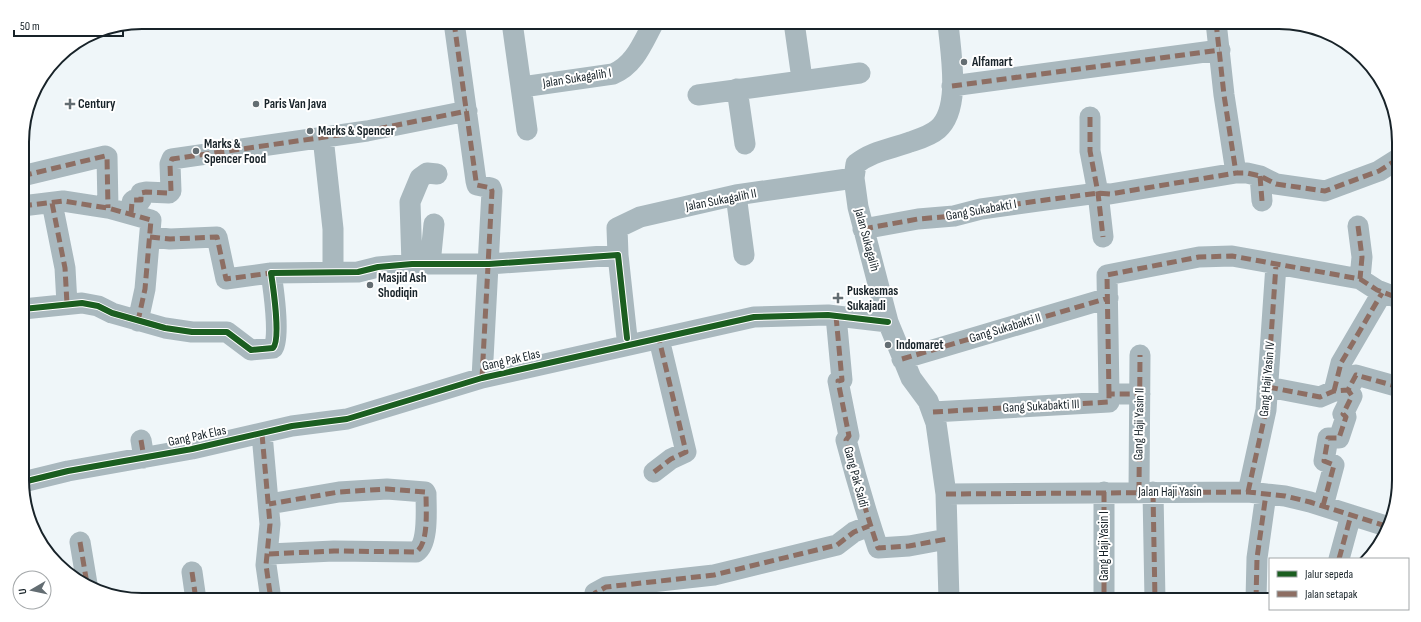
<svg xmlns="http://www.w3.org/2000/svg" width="1421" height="622" font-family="'Sofia Sans Condensed',sans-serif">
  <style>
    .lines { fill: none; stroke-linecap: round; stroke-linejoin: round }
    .minor { stroke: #a9b8be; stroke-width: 21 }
    .quiet { stroke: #8d6e63; stroke-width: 5; stroke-dasharray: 10 5; stroke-linecap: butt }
    .cycleway-casing { stroke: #fff; stroke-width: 8 }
    .cycleway { stroke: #1b5e20; stroke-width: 6 }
    .poi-dot { fill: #636d72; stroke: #fff; stroke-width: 1.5 }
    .labels { text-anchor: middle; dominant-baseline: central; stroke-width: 4; stroke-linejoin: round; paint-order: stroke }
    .poi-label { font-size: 13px; font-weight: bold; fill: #182329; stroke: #fff; text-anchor: start }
    .street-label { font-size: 13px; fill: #182329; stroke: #fff }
    .rim { fill: none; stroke: #182329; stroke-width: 2 }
  </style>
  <rect width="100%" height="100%" fill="#eff6f9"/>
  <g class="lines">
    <path class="minor" d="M454,22L476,181L477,185L491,188L492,191L482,378
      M512,22L527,130
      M794,22L802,79
      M948,22C950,51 962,108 938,129C930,136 919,139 910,142C891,149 872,151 856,164L854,178L858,207L888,322L911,378L928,401L936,423L946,494L949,600
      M1216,22L1224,95L1236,173
      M952,86L1220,50
      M522,87L613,74C635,65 643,42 654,22
      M737,89L745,144
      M698,95L860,73
      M1090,117V151L1098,193L1103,237
      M323,137L333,229V272
      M22,176L105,156L107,157L108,208
      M1260,176L1262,201
      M736,195L744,255
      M52,203L65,268L67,304
      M22,206L63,201L108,208L151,220L145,289L138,321
      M131,214L132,202L134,200H141V193L146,192L169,193L171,191L170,164L172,159L367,131L467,111
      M1358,226L1362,257L1360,279
      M863,229L918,219L954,216L981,209L1038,201L1098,193L1110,194L1236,173H1247L1260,176L1276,184L1325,191L1379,171L1398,159
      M150,237L170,239L217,237L226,279L271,273
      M618,255L617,228L640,217L736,195L854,178
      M412,264L410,202L420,178L427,173L437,174
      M430,264L434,224
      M23,309L82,303L98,306L112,313L165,328L192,332H227L251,350L273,348C281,340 273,286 271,273L358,272L378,267L412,264H489L618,255L627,338
      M836,316L842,380L838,381L849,436L846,440C856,478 866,512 878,548L909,546L947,539
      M902,359L1108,298
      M1268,387L1320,397L1334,391L1348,390L1356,375L1399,387
      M1334,391L1341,363L1382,293
      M1109,394L1107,275L1199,257L1232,256L1360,279L1377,290L1398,298
      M933,412L1109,402V394H1140
      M262,434L270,524L266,565L271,600
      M141,440L144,458
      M654,472L671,459L686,452L659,339
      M23,482L68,471L192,449L292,426L347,419L482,378L754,317L828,315L888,322
      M1104,492V600
      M1139,492L1140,355
      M1153,492L1155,600
      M1248,492L1266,410L1276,265
      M946,494L1248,492L1285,496L1310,502L1389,527
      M1323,506L1334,465L1324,461L1328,438H1339L1346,417L1343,414L1352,396L1348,390
      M80,542L87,584
      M269,554L334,551L416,552C429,544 426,509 426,494L425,492L387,489L339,492L269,504
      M1339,559L1351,515
      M192,572L196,600
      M594,600L595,593L606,587L714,575L837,545L854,532L869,526
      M1256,600L1257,558L1266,494"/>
    <path class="quiet" d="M454,22L476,181L477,185L491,188L492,191L482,378
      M1216,22L1224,95L1236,173
      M952,86L1220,50
      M1090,117V151L1098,193L1103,237
      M22,176L105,156L107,157L108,208
      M1260,176L1262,201
      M52,203L65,268L67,304
      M22,206L63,201L108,208L151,220L145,289L138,321
      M131,214L132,202L134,200H141V193L146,192L169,193L171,191L170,164L172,159L367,131L467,111
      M1358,226L1362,257L1360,279
      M863,229L918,219L954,216L981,209L1038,201L1098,193L1110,194L1236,173H1247L1260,176L1276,184L1325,191L1379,171L1398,159
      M150,237L170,239L217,237L226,279L271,273
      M836,316L842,380L838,381L849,436L846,440C856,478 866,512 878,548L909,546L947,539
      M902,359L1108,298
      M1268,387L1320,397L1334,391L1348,390L1356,375L1399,387
      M1334,391L1341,363L1382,293
      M1109,394L1107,275L1199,257L1232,256L1360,279L1377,290L1398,298
      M933,412L1109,402V394H1140
      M262,434L270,524L266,565L271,600
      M141,440L144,458
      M654,472L671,459L686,452L659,339
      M1104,492V600
      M1139,492L1140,355
      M1153,492L1155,600
      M1248,492L1266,410L1276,265
      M946,494L1248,492L1285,496L1310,502L1389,527
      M1323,506L1334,465L1324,461L1328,438H1339L1346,417L1343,414L1352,396L1348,390
      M80,542L87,584
      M269,554L334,551L416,552C429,544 426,509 426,494L425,492L387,489L339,492L269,504
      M1339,559L1351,515
      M192,572L196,600
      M594,600L595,593L606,587L714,575L837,545L854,532L869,526
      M1256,600L1257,558L1266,494"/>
    <g class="cycleway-casing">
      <path id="cycleway" d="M23,309L82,303L98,306L112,313L165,328L192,332H227L251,350L273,348C281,340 273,286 271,273L358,272L378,267L412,264H489L618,255L627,338
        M23,482L68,471L192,449L292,426L347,419L482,378L754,317L828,315L888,322"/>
    </g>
    <use href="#cycleway" class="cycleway"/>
  </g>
  <g class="poi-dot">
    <circle cx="964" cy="62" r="4"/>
    <path d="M68 98h4v4h4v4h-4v4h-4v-4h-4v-4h4z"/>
    <circle cx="256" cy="104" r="4"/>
    <circle cx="310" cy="131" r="4"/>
    <circle cx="196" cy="151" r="4"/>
    <circle cx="370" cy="285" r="4"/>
    <path d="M836 292h4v4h4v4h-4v4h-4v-4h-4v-4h4z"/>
    <circle cx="888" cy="345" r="4"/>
  </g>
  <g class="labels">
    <g class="poi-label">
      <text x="972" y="62">Alfamart</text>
      <text x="78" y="104">Century</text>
      <text x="264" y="104">Paris Van Java</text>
      <text x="318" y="131">Marks &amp; Spencer</text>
      <text x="204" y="144">Marks &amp;<tspan x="204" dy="15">Spencer Food</tspan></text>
      <text x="378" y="278">Masjid Ash<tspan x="378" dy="15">Shodiqin</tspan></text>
      <text x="847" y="291">Puskesmas<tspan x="847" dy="15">Sukajadi</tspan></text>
      <text x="896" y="345">Indomaret</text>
    </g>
    <g class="street-label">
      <text transform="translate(577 78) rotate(-9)">Jalan Sukagalih I</text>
      <text transform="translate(721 200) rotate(-11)">Jalan Sukagalih II</text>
      <text transform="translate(981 210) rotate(-10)">Gang Sukabakti I</text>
      <text transform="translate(867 240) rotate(75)">Jalan Sukagalih</text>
      <text transform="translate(1005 328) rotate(-17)">Gang Sukabakti II</text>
      <text transform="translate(511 360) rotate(-13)">Gang Pak Elas</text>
      <text transform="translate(1267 379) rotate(-85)">Gang Haji Yasin IV</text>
      <text transform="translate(1041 406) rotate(-3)">Gang Sukabakti III</text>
      <text transform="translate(1139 424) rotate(-89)">Gang Haji Yasin II</text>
      <text transform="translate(197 436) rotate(-12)">Gang Pak Elas</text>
      <text transform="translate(856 477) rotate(75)">Gang Pak Saldi</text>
      <text x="1170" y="492">Jalan Haji Yasin</text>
      <text transform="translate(1104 546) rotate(-90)">Gang Haji Yasin I</text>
    </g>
  </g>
  <path d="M0 0H1421V622H0ZM142 29H1279A113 113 0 0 1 1392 142V480A113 113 0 0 1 1279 593H142A113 113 0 0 1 29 480V142A113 113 0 0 1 142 29Z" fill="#fff" fill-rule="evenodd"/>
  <path class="rim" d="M142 29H1279A113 113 0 0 1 1392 142V480A113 113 0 0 1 1279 593H142A113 113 0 0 1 29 480V142A113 113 0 0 1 142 29Z"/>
  <rect x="1269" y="558" width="140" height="52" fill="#ffffff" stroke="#a3a7a9"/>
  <rect x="1277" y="571" width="20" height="6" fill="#1b5e20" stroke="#a3a7a9"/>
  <text x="1305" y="578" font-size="12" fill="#182329">Jalur sepeda</text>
  <rect x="1277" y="591" width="20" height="6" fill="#8d6e63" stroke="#a3a7a9"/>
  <text x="1305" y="598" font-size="12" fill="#182329">Jalan setapak</text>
  <g transform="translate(32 590) rotate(261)"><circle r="19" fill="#ffffff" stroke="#a3a7a9"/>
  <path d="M0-3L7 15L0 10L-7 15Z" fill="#636d72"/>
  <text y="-6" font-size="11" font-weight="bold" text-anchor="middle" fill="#182329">U</text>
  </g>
  <path d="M14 30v6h109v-6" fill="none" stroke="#182329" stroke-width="2"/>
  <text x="20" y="30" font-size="12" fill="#182329" stroke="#ffffff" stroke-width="3" paint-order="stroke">50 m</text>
</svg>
